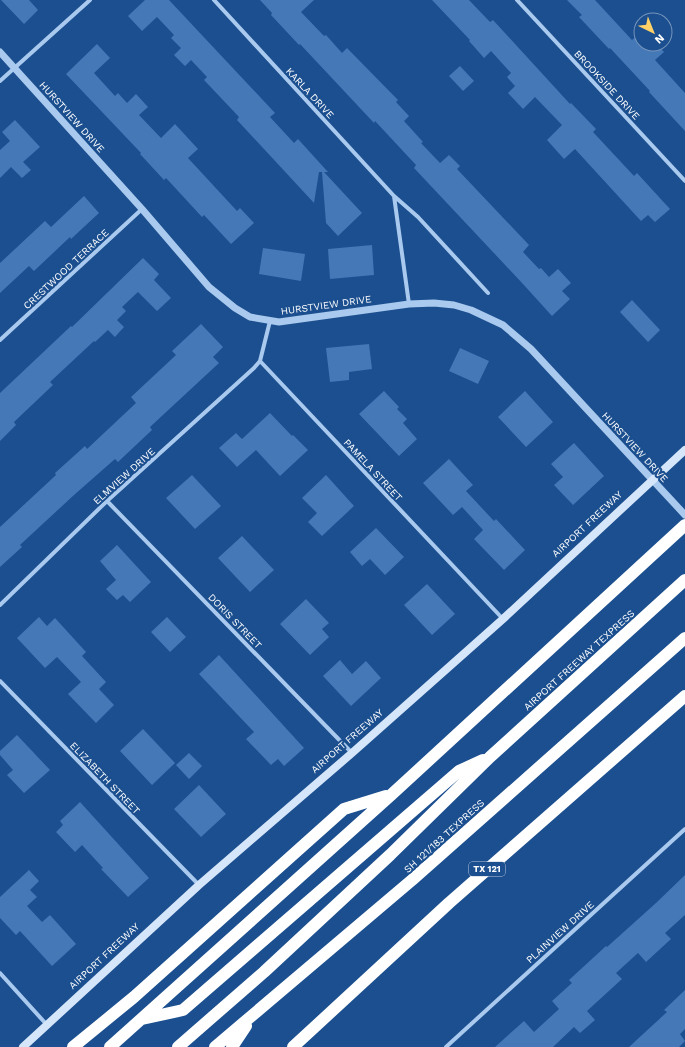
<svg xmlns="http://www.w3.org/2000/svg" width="685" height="1047" font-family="'Work Sans',sans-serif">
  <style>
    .building { fill: #4478b7 }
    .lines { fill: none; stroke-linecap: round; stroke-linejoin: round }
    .minor { stroke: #a9c9ee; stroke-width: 4 }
    .tertiary { stroke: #a9c9ee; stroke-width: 7 }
    .secondary { stroke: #d6e6fa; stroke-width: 8 }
    .motorway { stroke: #fff; stroke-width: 12 }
    .labels { text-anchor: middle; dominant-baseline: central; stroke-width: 4; stroke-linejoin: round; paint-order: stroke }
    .shield { fill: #1b4f8f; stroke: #bbcadd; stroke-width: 1 }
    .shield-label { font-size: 9px; font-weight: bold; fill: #fff }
    .street-label { font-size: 10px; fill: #fff; stroke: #1b4f8f }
  </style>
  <rect width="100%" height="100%" fill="#1b4f8f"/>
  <path class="building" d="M1,0H29L38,10L24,24Z
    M145,0H169L275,113L270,117L294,143L298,139L328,172H324L362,213L338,236L326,223L322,172H319L314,203L237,120L239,117L204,80L207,77L191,60L185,66L174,55L181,48L171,38L174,35L157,17L142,31L128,16Z
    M260,0H314L301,12L324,36L326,35L342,53L347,48L398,100L396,102L409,116L404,121L423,142L421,143L440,163L449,155L460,166L457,169L529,245L523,252L539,269L541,268L549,277L558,269L571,283L562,291L570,299L552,316L523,284L414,168L416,165L375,121L374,123L300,44L299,45L271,15L272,13Z
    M432,0H469L490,22L493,20L570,104L571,103L596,129L593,132L634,176L637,173L670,209L655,222L648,215L641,221L575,149L564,159L547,140L562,125L535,97L523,109L508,93L515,86L507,77L511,73L491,51L484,58L469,41L470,40Z
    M567,0H595L632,40L641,32V44H657L664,52L655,60L685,93V131L649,92L650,91L610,48L609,49L579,17L582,15Z
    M97,44L110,58L94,73L115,96L118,93L127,103L136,94L148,107L139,115L161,138L175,124L198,149L188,158L237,211L240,208L254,223L231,244L204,215L202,217L166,178L164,180L140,154L141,153L66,74Z
    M460,66L474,81L463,91L449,76Z
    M15,120L40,147L23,162L31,170L22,178L11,167L0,178V150L10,141L2,132Z
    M84,196L99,213L71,239L70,237L34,271L29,266L0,293V263L45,221L51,227Z
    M372,245L374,275L330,279L328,249Z
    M263,248L305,254L301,281L259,274Z
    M143,258L159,274L154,280L171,298L157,311L138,292L122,307L126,311L117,320L124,327L115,337L108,330L95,342L94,341L50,382L53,385L14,422L16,425L0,441V393L71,326L72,327Z
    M632,300L660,330L648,342L620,312Z
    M201,324L223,347L213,357L219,363L150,427L152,430L118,462L115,459L74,495L20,545L22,547L0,567V527L56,475L55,473L85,446L87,449L136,403L131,397L176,355L172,351Z
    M369,344L372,369L349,372V380L330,382L326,348Z
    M460,348L489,361L478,384L449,371Z
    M384,391L399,407L397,409L407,419L403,423L417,439L399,456L359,414Z
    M525,391L553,422L526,447L498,417Z
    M270,413L292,436L293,435L308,450L280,476L256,450L237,467L219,448L236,433L242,439Z
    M574,443L604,476L573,505L554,485L563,477L551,464Z
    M449,459L473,485L466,491L494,521L496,519L525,550L504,570L474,539L483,530L462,507L453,515L423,483Z
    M192,475L221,506L195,529L166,498Z
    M326,475L354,506L322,536L308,522L317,513L302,498Z
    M376,528L404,557L385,575L370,559L362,566L350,552Z
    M242,536L274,570L250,592L218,558Z
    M117,545L151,582L130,602L123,595L117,600L106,589L116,580L100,561Z
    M427,584L455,614L432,635L404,605Z
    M306,599L329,623L322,629L329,637L310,655L280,624Z
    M39,617L47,626L55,618L86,652L82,656L106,682L99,689L114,705L96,723L68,694L81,682L57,657L45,668L17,638Z
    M167,617L186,637L170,652L151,632Z
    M219,655L304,748L284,766L278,759L271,765L246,739L254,732L199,674Z
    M340,660L352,674L366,661L381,678L351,706L323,676Z
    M143,729L175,763L152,785L120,751Z
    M17,735L50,770L24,793L7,775L13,770L0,755V751Z
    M189,753L202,766L189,779L176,765Z
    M199,785L226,814L201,837L174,809Z
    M80,802L149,878L128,897L101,869L103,868L82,845L75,852L56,832L63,825L60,821Z
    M29,870L39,881L30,890L37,897L27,906L42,922L50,915L76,944L52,966L20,931L16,935L0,918V897Z
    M685,875V915L665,933L671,939L646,962L638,953L616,973L622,979L587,1011L595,1020L580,1033L574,1027L553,1047H495L524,1021L534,1032L559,1009L552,1001L572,983L569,980L606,946L607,947L656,903Z
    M685,990V1029L680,1034L685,1041L679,1047H629L667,1012L664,1010Z"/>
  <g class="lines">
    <path class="minor" d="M214,0L394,196L409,304
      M517,0L685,181
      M0,81L90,0
      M394,196L418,217L488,293
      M0,340L142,209
      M260,361L503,619
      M107,501L352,753
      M0,605L107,501L254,368L260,361L270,321
      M0,681L199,885
      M0,973L47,1025
      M446,1047L685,829"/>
    <path class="tertiary" d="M0,52L142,209L209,287L235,308L250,317L279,322L409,304L434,303L454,305L471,310L503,325L531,349L685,515"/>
    <path class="secondary" d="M23,1047L199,885L352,753L503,619L685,450"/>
    <path class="motorway" d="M142,1019L183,1010L459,771L483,760
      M73,1047L134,997L344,809L386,796
      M110,1047L391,795L685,525
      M178,1047L264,972L390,855L490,757L685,580
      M215,1047L412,880L685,638
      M232,1047L246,1026
      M293,1047L449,903L685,696"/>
  </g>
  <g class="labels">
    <rect class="shield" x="469" y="862" width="36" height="14" rx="3"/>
    <g class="shield-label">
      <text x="487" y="869">TX 121</text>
    </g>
    <g class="street-label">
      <text transform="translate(607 85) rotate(47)">BROOKSIDE DRIVE</text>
      <text transform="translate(310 93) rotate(47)">KARLA DRIVE</text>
      <text transform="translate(72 117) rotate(48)">HURSTVIEW DRIVE</text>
      <text transform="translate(66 269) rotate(-43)">CRESTWOOD TERRACE</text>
      <text transform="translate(326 305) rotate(-8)">HURSTVIEW DRIVE</text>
      <text transform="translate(635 447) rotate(47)">HURSTVIEW DRIVE</text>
      <text transform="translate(373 470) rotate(47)">PAMELA STREET</text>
      <text transform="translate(124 476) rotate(-42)">ELMVIEW DRIVE</text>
      <text transform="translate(587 524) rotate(-43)">AIRPORT FREEWAY</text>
      <text transform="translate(235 621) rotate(46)">DORIS STREET</text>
      <text transform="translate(579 660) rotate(-42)">AIRPORT FREEWAY TEXPRESS</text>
      <text transform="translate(347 741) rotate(-41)">AIRPORT FREEWAY</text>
      <text transform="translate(105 778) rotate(46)">ELIZABETH STREET</text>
      <text transform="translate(444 836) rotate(-42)">SH 121/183 TEXPRESS</text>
      <text transform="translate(560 932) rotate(-42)">PLAINVIEW DRIVE</text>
      <text transform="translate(104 956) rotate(-43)">AIRPORT FREEWAY</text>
    </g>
  </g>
  <g transform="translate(653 32) rotate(137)"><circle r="19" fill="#1b4f8f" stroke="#7695bc"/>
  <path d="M0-3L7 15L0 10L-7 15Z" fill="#ffd166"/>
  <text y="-6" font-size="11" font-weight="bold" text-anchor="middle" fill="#ffffff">N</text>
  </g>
</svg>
